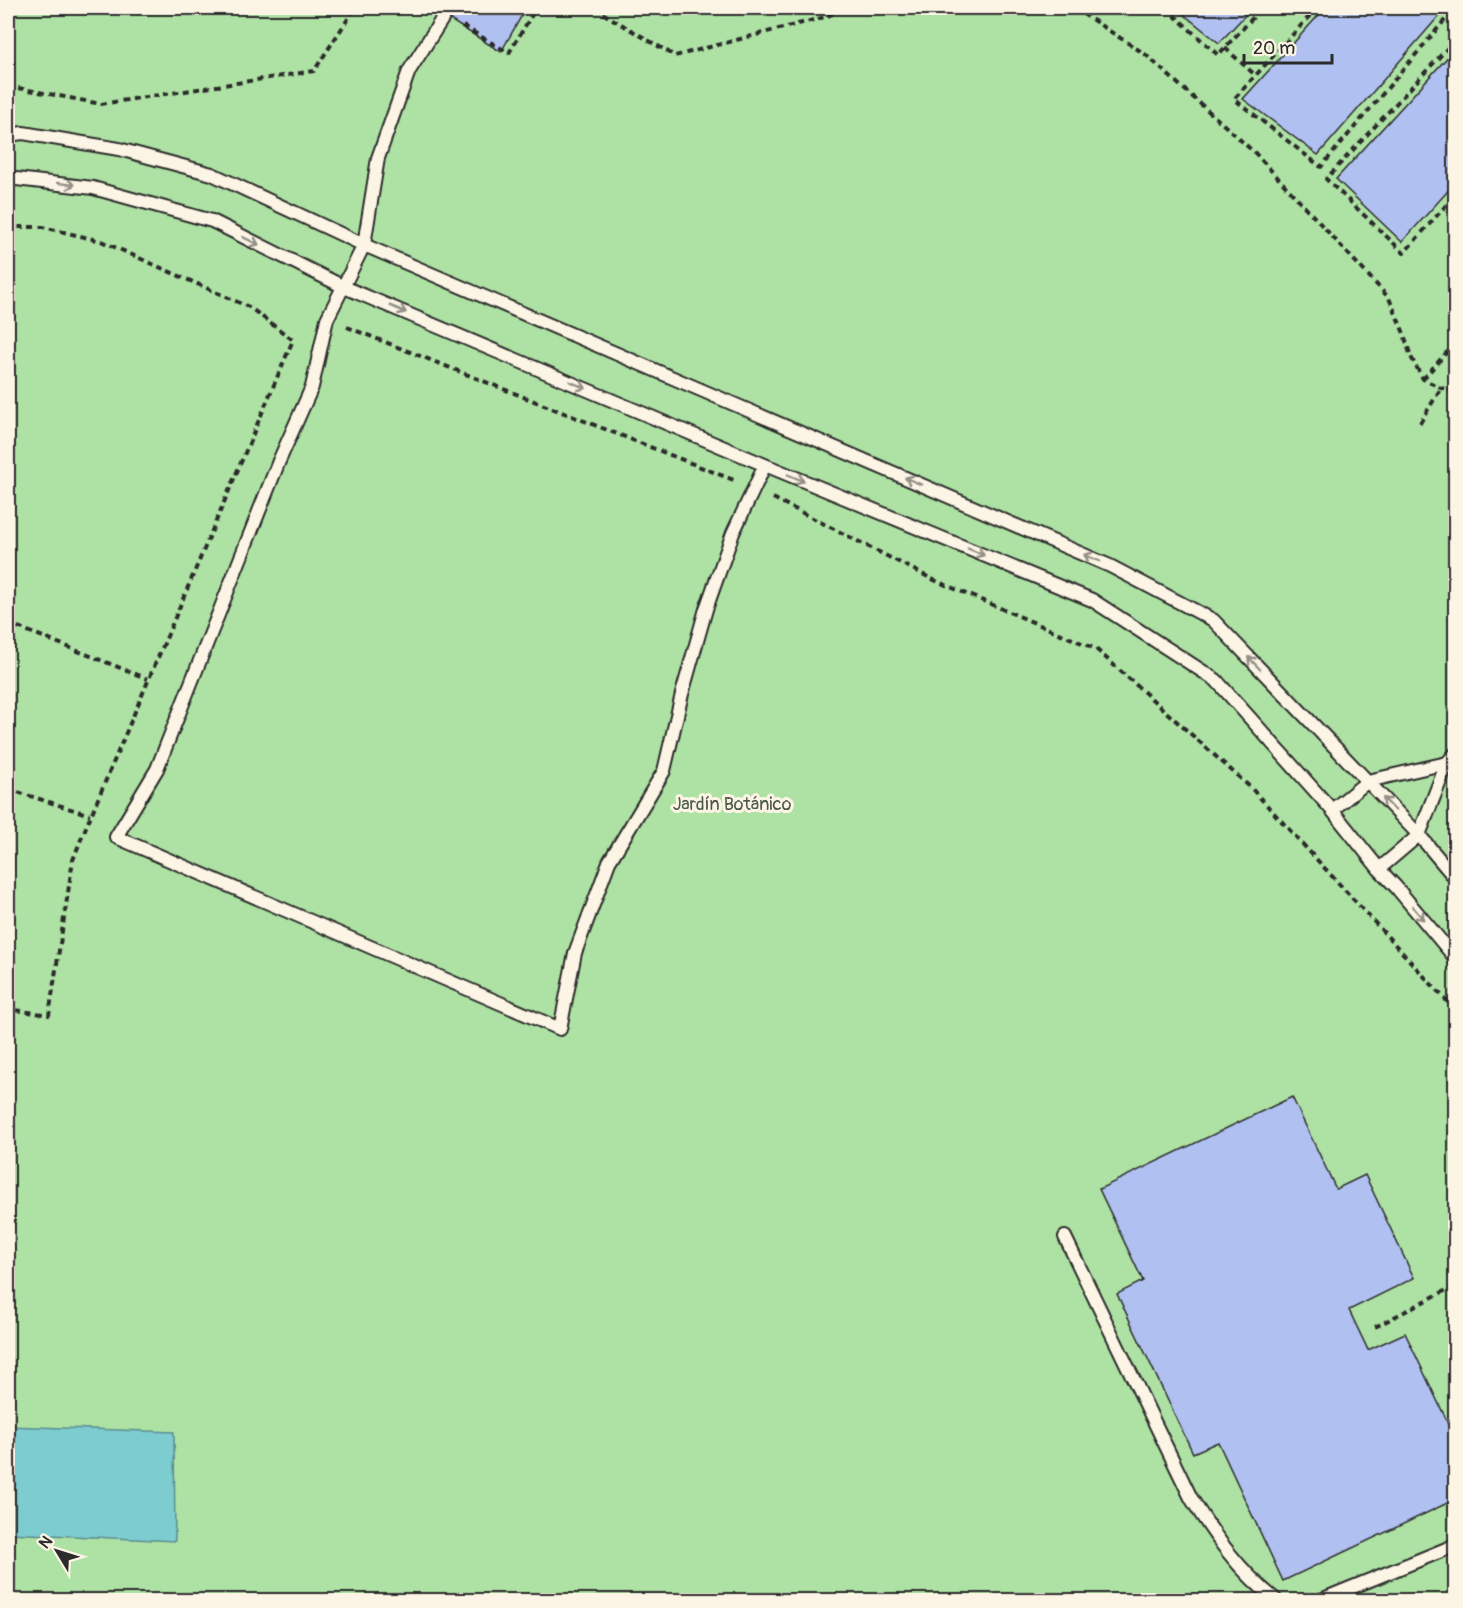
<svg xmlns="http://www.w3.org/2000/svg" width="1463" height="1608" font-family="Pangolin,sans-serif">
  <style>
    .green { fill: #aee2a4; stroke: #6c8668; stroke-width: 1.5 }
    .water { fill: #7bccd0; stroke: #5b8c8e; stroke-width: 1.5 }
    .building { fill: #b0c0f0; stroke: #2b2b2b; stroke-width: 1.5 }
    .lines { fill: none; stroke-linecap: round; stroke-linejoin: round }
    .lane-casing { stroke: #2b2b2b; stroke-width: 16 }
    .path { stroke: #2b2b2b; stroke-width: 4; stroke-dasharray: 6 4.5; stroke-linecap: butt }
    .lane { stroke: #fcf5e5; stroke-width: 12 }
    .oneway { stroke: #949088 }
    .labels { text-anchor: middle; dominant-baseline: central; stroke-width: 6; stroke-linejoin: round; paint-order: stroke }
    .park-label { font-size: 18px; fill: #4c5949; stroke: #fcf5e5 }
  </style>
  <rect width="100%" height="100%" fill="#fcf5e5"/>
  <filter id="ink" filterUnits="userSpaceOnUse"><feTurbulence type="fractalNoise" baseFrequency=".0167" numOctaves="2"/><feDisplacementMap in="SourceGraphic" scale="12" xChannelSelector="R" yChannelSelector="G"/><feConvolveMatrix kernelMatrix="1 2 1 2 8 2 1 2 1" color-interpolation-filters="sRGB"/></filter>
  <g filter="url(#ink)">
    <path class="green" d="M8,8H1455V1600H8Z"/>
    <path class="water" d="M8,1426L174,1432L175,1541L8,1533Z"/>
    <path class="building" d="M431,8H526L501,52Z
      M1176,8H1252L1219,43Z
      M1325,8H1446L1318,155L1243,99Z
      M1456,48V182L1402,242L1336,179Z
      M1292,1097L1336,1189L1365,1175L1414,1278L1349,1310L1368,1350L1405,1333L1456,1440V1499L1283,1581L1218,1442L1193,1453L1117,1294L1143,1281L1099,1189Z"/>
    <g class="lines">
      <g class="lane-casing">
        <path id="lane" d="M444,16L409,71L378,158L364,245L327,319L312,387L279,461L157,769L116,837L560,1029L575,953L609,862L664,771L682,694L706,609L733,533L765,465
          M8,135L23,133L119,149L212,174L364,245L1110,566L1213,620L1419,835L1456,879
          M8,178L93,188L212,221L344,287L765,465L1092,600L1216,680L1332,810L1379,869L1396,887L1456,959
          M1332,810L1368,781L1447,763
          M1379,869L1419,835L1447,763L1456,753
          M1065,1237L1191,1498C1215,1537 1240,1572 1276,1600
          M1321,1600L1456,1545"/>
      </g>
      <path class="path" d="M594,8L675,56L825,17L846,8
        M1074,8L1145,54L1255,153L1389,298L1403,331L1411,357L1423,379L1441,388L1456,391
        M1166,8L1218,55L1262,8
        M1317,8L1234,99L1321,167L1455,8
        M463,26L509,53L536,8
        M1456,39L1326,179L1404,253L1456,194
        M1225,48L1255,75
        M8,86L101,104L314,71L355,8
        M8,227H43L101,241L249,307L293,340L83,834L73,860L49,1015L8,1009
        M347,327L736,481
        M1423,379L1456,342
        M1420,423L1441,388
        M773,498L934,580L1096,649L1251,788L1456,1011
        M8,623L148,679
        M8,789L90,815
        M1375,1327L1456,1285"/>
      <use href="#lane" class="lane"/>
    </g>
    <defs><path id="oneway-shaft" d="M-6 0H5M1.5-3L5.5 0L1.5 3" fill="none" stroke-width="1.6" stroke-linecap="round" stroke-linejoin="round" transform="scale(1.5)"/></defs>
    <g class="oneway">
      <use href="#oneway-shaft" transform="translate(66 184) rotate(7)"/>
      <use href="#oneway-shaft" transform="translate(251 241) rotate(26)"/>
      <use href="#oneway-shaft" transform="translate(398 309) rotate(23)"/>
      <use href="#oneway-shaft" transform="translate(578 385) rotate(23)"/>
      <use href="#oneway-shaft" transform="translate(796 478) rotate(23)"/>
      <use href="#oneway-shaft" transform="translate(913 481) rotate(-157)"/>
      <use href="#oneway-shaft" transform="translate(976 552) rotate(23)"/>
      <use href="#oneway-shaft" transform="translate(1092 558) rotate(-157)"/>
      <use href="#oneway-shaft" transform="translate(1254 663) rotate(-134)"/>
      <use href="#oneway-shaft" transform="translate(1389 804) rotate(-134)"/>
      <use href="#oneway-shaft" transform="translate(1418 913) rotate(50)"/>
    </g>
  </g>
  <g class="labels">
    <g class="park-label">
      <text x="732" y="804">Jardín Botánico</text>
    </g>
  </g>
  <rect width="1463" height="1608" fill="none" stroke="#fcf5e5" stroke-width="30"/>
  <rect x="15" y="15" width="1433" height="1578" fill="none" stroke="#2b2b2b" stroke-width="2" filter="url(#ink)"/>
  <g transform="translate(57 1551) rotate(308)" stroke="#fcf5e5" stroke-width="4.5" paint-order="stroke">
  <path d="M0-4.5L10 22L0 15L-10 22Z" fill="#2b2b2b"/>
  <text y="-9" font-size="16" font-weight="bold" text-anchor="middle" fill="#2b2b2b">N</text>
  </g>
  <path d="M1244 54v9h88v-9" fill="none" stroke="#2b2b2b" stroke-width="3"/>
  <text x="1253" y="54" font-size="18" fill="#2b2b2b" stroke="#fcf5e5" stroke-width="4.5" paint-order="stroke">20 m</text>
</svg>
